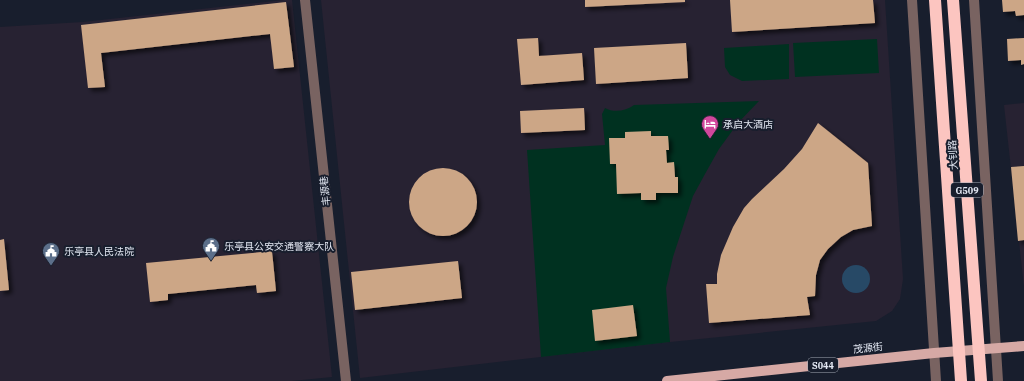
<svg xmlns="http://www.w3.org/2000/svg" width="1024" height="381" font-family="'IBM Plex Serif','Noto Sans SC',serif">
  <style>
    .commercial { fill: #272232 }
    .green { fill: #003120 }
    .water { fill: #274966 }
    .building { fill: #cca686; filter: url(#shadow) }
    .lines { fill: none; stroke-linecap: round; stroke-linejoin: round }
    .minor { stroke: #796361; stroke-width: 10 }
    .major { stroke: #d6a9a5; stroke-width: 10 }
    .highway { stroke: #fcc5c0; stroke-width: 12 }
    .labels { text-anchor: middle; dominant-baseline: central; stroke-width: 4; stroke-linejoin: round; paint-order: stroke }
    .shield { fill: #181e2d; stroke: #a5abb7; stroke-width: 1 }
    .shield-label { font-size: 9px; font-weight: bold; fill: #e2e7f2 }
    .poi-label { font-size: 10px; fill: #e2e7f2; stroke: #181e2d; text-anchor: start }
    .street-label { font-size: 10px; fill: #e2e7f2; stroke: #181e2d }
  </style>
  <defs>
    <filter id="shadow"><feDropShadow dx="3.5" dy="3.5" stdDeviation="2" flood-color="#0009"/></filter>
  </defs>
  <rect width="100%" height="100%" fill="#181e2d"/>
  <path class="commercial" d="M284,0H292L332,377L292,381H0V27L83,22Z
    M321,0H885L903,279L900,299L892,311L876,321L670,342L360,378Z
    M1024,103V287L1004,105Z"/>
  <path class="green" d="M877,39L879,73L795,77L793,43Z
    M789,44V79L742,81L730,75L725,67L724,48Z
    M759,101L738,123L719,149L705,174L693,196L673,257L666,288L670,342L541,357L527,150L605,145L602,114L605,108C614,113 626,111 634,105Z"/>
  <path class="water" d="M842 279a14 14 0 1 1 28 0a14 14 0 1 1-28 0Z"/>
  <path class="building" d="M585,0H685V2L585,7Z
    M730,0H873L875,23L732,32Z
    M1002,0H1024V15L1016,16L1015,11L1003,12Z
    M286,2L294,67L274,69L270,34L101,53L105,87L88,88L81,25Z
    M538,38L539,56L582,53L584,80L521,85L517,39Z
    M1024,38V64L1021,65V60L1008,61L1007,39Z
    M686,43L688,78L596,84L594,48Z
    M584,108L585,130L521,133L520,111Z
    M818,123L868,163L872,226L853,230L841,237L828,249L820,260L816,275L815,296L807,297L810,315L709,323L706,284H717V274L721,255L733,227L744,208L752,199L784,169L802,149Z
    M651,131V136H668L669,150H666L667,163L674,162L675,177H678V193H656V200H641V193L617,194L616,164H610L609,138H625V132Z
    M1024,166V240L1018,241L1011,167Z
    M409 202a34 34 0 1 1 68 0a34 34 0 1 1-68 0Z
    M4,239L9,290L0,291V240Z
    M272,251L276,291L257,293L256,285L168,294V300L150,302L146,263Z
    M458,261L462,298L355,310L351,272Z
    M633,305L637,336L595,341L592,310Z"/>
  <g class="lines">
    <path class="minor" d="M305,0L346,381
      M912,0L936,381
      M974,0L998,381"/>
    <path class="major" d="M667,381L934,353L1024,346"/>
    <path class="highway" d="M935,0L961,381
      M953,0L981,381"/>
  </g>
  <defs>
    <g id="hotel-pin" transform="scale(0.9)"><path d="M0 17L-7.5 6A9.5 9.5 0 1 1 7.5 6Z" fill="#d1479c" stroke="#181e2d"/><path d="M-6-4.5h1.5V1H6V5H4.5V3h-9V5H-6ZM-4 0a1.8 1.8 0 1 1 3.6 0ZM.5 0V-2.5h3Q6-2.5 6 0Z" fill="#fff"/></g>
    <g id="civic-pin" transform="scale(0.9)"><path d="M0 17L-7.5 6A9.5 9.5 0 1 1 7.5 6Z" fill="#5c6f8a" stroke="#181e2d"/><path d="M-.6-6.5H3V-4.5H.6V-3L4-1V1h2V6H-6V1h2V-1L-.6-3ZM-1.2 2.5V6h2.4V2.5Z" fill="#fff"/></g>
  </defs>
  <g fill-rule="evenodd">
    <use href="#hotel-pin" x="710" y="124"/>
    <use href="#civic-pin" x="211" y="246"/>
    <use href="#civic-pin" x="51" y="251"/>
  </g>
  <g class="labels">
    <g class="shield">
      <rect x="951" y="183" width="32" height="14" rx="3"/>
      <rect x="808" y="358" width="30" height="14" rx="3"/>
    </g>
    <g class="shield-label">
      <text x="967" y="190">G509</text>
      <text x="823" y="365">S044</text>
    </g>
    <g class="poi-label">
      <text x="723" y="124">承启大酒店</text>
      <text x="224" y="246">乐亭县公安交通警察大队</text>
      <text x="64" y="251">乐亭县人民法院</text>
    </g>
    <g class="street-label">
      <text transform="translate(953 155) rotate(-94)">大钊路</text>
      <text transform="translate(325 191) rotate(-96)">丰源巷</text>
      <text transform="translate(868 348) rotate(-6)">茂源街</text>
    </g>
  </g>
</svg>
